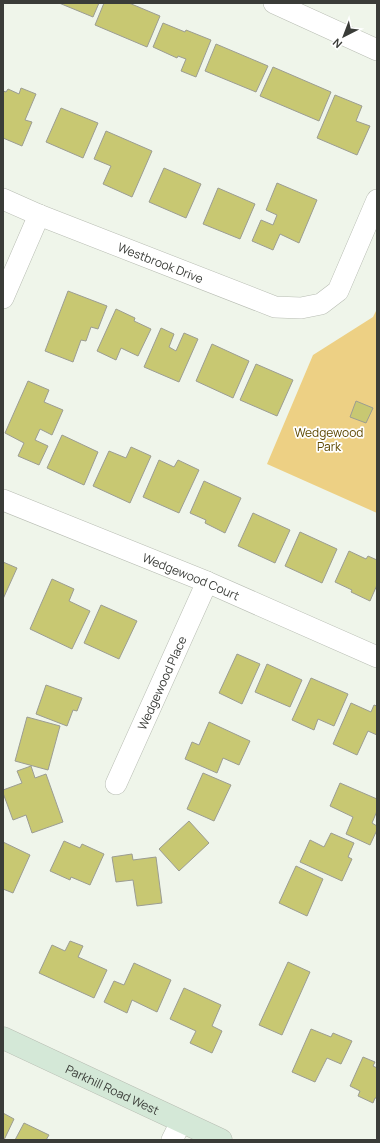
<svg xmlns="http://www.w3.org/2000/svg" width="380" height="1143" font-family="Manrope,sans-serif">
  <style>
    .green { fill: #edd084 }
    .building { fill: #c8c872; stroke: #9c9d92 }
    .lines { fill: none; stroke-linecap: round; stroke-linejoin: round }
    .street-casing { stroke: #b8bdb3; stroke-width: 22 }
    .secondary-casing { stroke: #b8bdb3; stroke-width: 23 }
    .street { stroke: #fff; stroke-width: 21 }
    .secondary { stroke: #d4e8d7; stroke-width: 22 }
    .labels { text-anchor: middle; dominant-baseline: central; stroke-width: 3.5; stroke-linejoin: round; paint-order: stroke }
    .street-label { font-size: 12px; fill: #3a3c38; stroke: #fff }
    .park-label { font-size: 12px; fill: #5d4801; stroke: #fff }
  </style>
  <rect width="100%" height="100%" fill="#eff5ea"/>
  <path class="green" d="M377,309V513L267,464L313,355L373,317Z"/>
  <path class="building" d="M59,3H99L93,17Z
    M104,3H129L160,16L147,47L95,25Z
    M163,23L185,32L186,30L211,40L196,77L181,71L186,59L178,56L177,58L153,47Z
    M216,44L268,66L256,92L205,71Z
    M273,67L331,92L319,121L260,96Z
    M21,88L36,94L25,120L32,122L22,146L3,138V91L6,92L8,89L19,94Z
    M335,95L362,106L356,121L370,126L357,155L317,138Z
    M61,108L98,123L83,158L46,142Z
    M106,131L152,151L132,197L103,184L111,166L94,159Z
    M164,168L201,184L186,218L149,202Z
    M277,183L317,200L299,243L280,234L273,250L252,241L261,220L273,225L277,215L266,210Z
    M218,188L255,204L240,239L203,224Z
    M68,291L107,306L98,329L91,327L86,341L81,340L73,362L45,351Z
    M116,309L135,318L134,321L151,329L138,356L121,348L116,360L97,351Z
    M161,328L174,334L169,347L176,351L184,333L198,339L179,382L144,367Z
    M212,344L249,361L233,398L196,381Z
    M256,364L293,380L277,416L240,400Z
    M28,381L49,390L44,402L63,410L52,435L40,429L35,440L48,446L39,465L18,456L24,443L5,433Z
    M356,401L373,408L366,423L350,417Z
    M62,435L98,452L84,485L47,468Z
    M131,447L151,456L130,503L93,486L109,451L126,458Z
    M159,460L174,467L178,460L199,470L179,513L143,497Z
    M204,481L241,498L225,533L205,523L206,520L190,513Z
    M253,513L290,530L275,563L238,546Z
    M300,532L337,549L322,583L285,566Z
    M349,551L366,559L368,556L377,560V585L370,601L351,592L352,590L335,582Z
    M3,562L17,568L3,599Z
    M52,579L74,589L69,601L90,611L72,649L30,629Z
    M101,605L137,621L119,659L84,643Z
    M237,654L260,664L242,704L219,693Z
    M267,664L302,680L290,707L255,692Z
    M311,678L348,694L334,726L318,719L314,730L292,720Z
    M46,685L82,698L77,711L73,710L67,726L36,714Z
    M351,703L371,712L374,705L377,706V735L368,731L357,755L333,744Z
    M27,717L60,726L48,770L15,761Z
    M209,722L250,741L239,765L223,758L217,773L185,759L192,742L199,745Z
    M31,766L35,778L46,774L63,822L32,833L26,815L13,820L3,793V790L22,783L17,771Z
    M203,773L231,785L214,821L187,809Z
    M340,783L377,799V811L372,823L377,826V830L370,845L346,834L353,817L330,806Z
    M189,821L209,843L179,871L159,849Z
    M331,833L354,843L348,857L352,859L342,881L300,862L310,840L324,847Z
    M64,841L80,848L82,844L104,854L90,885L71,877L70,880L50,871Z
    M3,842L30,855L13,893L3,889Z
    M132,854L133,860L156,857L162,903L137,906L133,880L116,882L112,857Z
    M296,866L323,879L307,916L279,903Z
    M70,941L83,946L78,957L107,970L94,998L39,973L52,945L65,951Z
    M288,962L310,972L282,1035L259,1025Z
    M134,963L171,980L157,1012L132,1000L127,1013L104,1002L114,981L124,985Z
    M184,988L221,1005L212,1026L222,1031L212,1053L190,1043L196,1031L170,1019Z
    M311,1029L331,1037L333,1033L352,1041L341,1064L327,1058L315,1082L292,1072Z
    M363,1057L375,1062L373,1066L377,1068V1098H375L373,1103L358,1096L360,1091L350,1086Z
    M3,1113L14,1119L4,1140H3Z
    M24,1123L49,1135L46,1140H15Z"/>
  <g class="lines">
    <g class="street-casing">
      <g id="street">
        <path d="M274,3L377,50"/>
        <path id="s1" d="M3,199L39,215L275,307L301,308L321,304L338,291L377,200"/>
        <path d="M3,298L39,215"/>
        <path id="s2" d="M3,500L207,582L377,657"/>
        <path id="s3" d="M116,784L207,582"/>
        <path d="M172,1140L181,1122"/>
      </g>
    </g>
    <g class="secondary-casing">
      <g id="secondary">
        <path id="s4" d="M3,1038L221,1140"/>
      </g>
    </g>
    <use href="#street" class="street"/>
    <use href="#secondary" class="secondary"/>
  </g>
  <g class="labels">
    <g class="street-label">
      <text stroke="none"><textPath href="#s1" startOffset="170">Westbrook Drive</textPath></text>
      <text stroke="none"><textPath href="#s2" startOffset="203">Wedgewood Court</textPath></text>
      <text stroke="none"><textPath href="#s3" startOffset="111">Wedgewood Place</textPath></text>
      <text stroke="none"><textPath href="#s4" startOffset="121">Parkhill Road West</textPath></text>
    </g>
    <g class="park-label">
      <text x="329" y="432">Wedgewood<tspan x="329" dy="14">Park</tspan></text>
    </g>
  </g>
  <rect width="380" height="1143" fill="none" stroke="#3a3c38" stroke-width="8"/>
  <g transform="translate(344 36) rotate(222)" stroke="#ffffff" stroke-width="3" paint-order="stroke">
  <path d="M0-3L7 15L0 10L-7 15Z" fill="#3a3c38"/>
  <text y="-6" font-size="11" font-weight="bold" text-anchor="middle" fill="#3a3c38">N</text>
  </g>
</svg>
